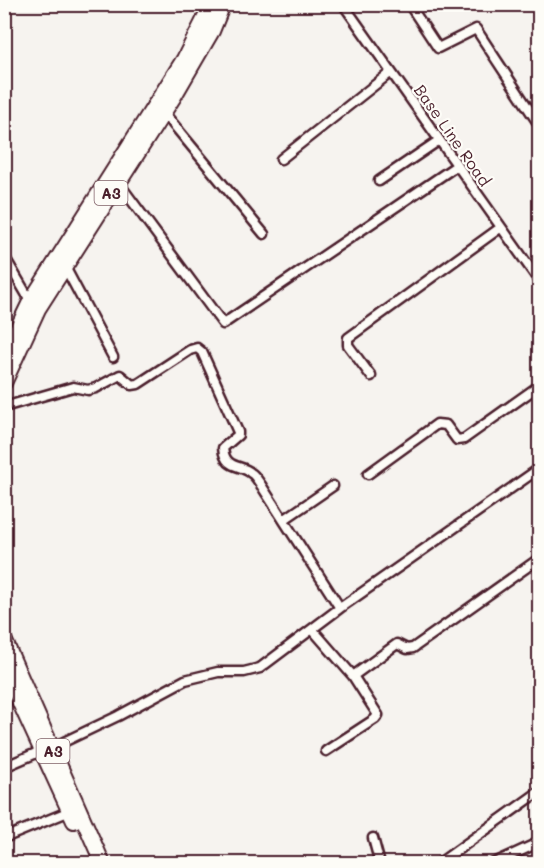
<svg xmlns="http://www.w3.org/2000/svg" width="544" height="868" font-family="Mali,sans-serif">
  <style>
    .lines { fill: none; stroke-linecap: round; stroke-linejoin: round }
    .minor-casing { stroke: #4a1f2b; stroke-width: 13 }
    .trunk-casing { stroke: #4a1f2b; stroke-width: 18 }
    .minor { stroke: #fdfcf7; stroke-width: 8 }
    .trunk { stroke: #fdfcf7; stroke-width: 14 }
    .rail-casing { stroke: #4a1f2b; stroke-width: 4.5 }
    .rail { stroke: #fdfcf7; stroke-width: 2; stroke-dasharray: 7; stroke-linecap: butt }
    .labels { text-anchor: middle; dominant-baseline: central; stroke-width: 4.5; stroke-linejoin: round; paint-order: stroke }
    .shield { fill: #fdfcf7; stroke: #806168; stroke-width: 1.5 }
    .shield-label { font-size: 15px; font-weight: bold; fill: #4a1f2b }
    .street-label { font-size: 16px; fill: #4a1f2b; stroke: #fdfcf7 }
  </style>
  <rect width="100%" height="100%" fill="#f6f3ef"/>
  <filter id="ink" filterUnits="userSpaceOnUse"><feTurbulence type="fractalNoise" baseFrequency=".0167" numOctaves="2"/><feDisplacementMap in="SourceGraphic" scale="12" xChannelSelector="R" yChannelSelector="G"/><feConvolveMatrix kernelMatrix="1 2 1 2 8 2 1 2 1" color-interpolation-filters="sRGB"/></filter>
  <g filter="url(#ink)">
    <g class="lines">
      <g class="minor-casing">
        <path id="minor" d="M343,4L540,282
          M409,4L438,48L476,29L540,126
          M164,113L264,234
          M281,159L390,73
          M379,181L438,141
          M118,182L223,324L456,166
          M4,256L31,302
          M65,267L113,357
          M371,376L348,345V338L500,228
          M4,407L73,387L88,390L96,388L120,375L132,385L138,384L190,350L197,348L202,352L238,432V435L223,448C225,470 241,464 251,473C255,475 258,481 261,485L340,608
          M368,474L437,424L446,425L457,440L464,439L540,385
          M285,519L333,486
          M312,629L353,676L378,715L375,719L326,751
          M353,676L397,644L407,649L413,648L540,558
          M51,748L118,716L185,680L218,672H244L260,668L340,608L540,468
          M4,767L41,751
          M4,838L70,811
          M373,838L380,864
          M438,864L540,791
          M492,864L540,842"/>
      </g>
      <g class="trunk-casing">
        <path id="trunk" d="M4,356L30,302L184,59L212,4
          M4,383L38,309L173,98L212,31L223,4
          M4,639L103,864
          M4,668L74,821"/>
      </g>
      <use href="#minor" class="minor"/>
      <use href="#trunk" class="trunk"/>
      <g class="rail-casing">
        <path id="rail" d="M4,16L8,4"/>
      </g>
      <use href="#rail" class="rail"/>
    </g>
  </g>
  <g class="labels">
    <g class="shield">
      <rect x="94.5" y="181" width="33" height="24" rx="4.5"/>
      <rect x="36.5" y="739" width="33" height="24" rx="4.5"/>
    </g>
    <g class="shield-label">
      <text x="111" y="193">A3</text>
      <text x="53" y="751">A3</text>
    </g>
    <g class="street-label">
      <text transform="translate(453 135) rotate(55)">Base Line Road</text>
    </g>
  </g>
  <rect width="544" height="868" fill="none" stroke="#fdfcf7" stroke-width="24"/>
  <rect x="12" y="12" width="520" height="844" fill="none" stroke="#4a1f2b" stroke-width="2" filter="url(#ink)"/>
</svg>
